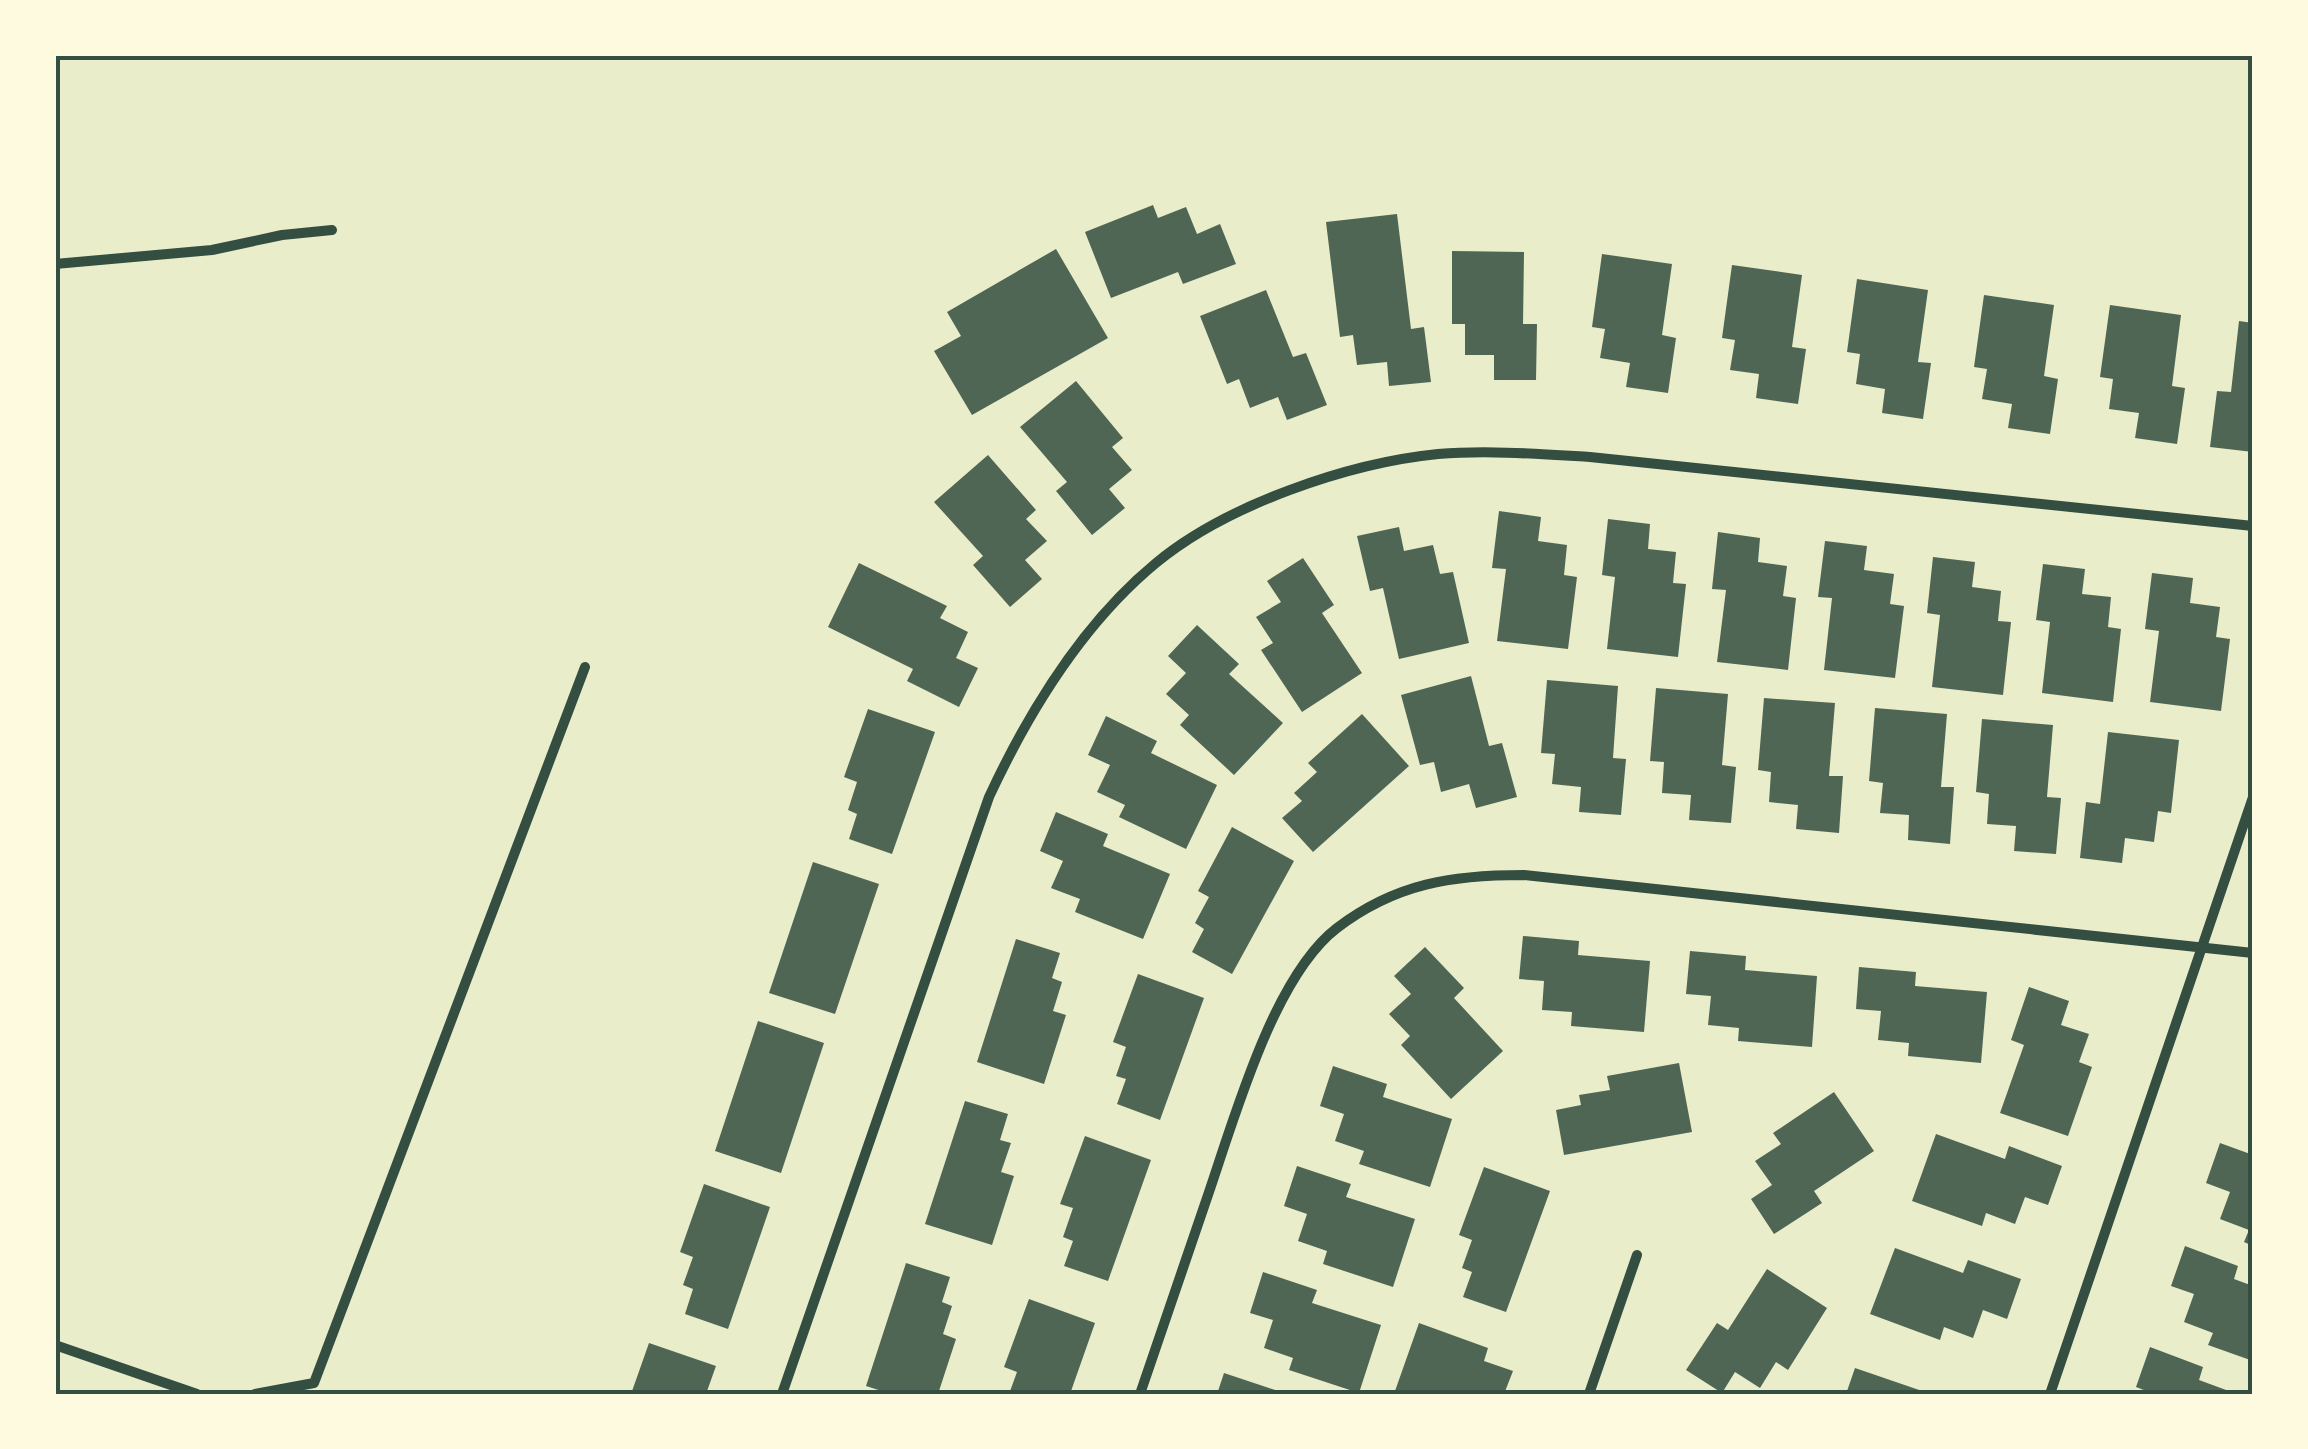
<svg xmlns="http://www.w3.org/2000/svg" width="2308" height="1449" font-family="'Open Sans',sans-serif">
  <style>
    .building { fill: #4f6655 }
    .lines { fill: none; stroke-linecap: round; stroke-linejoin: round }
    .minor { stroke: #344e41; stroke-width: 10 }
    .neatline { fill: none; stroke: #344e41; stroke-width: 4 }
  </style>
  <rect width="100%" height="100%" fill="#e9edc9"/>
  <path class="building" d="M1153,205L1158,218L1186,207L1197,234L1220,224L1236,264L1183,284L1178,272L1111,298L1085,232Z
    M1397,214L1411,329L1424,327L1431,382L1389,386L1387,362L1357,365L1353,335L1340,337L1326,222Z
    M1056,249L1108,338L972,415L934,351L961,336L947,312Z
    M1452,251L1524,252L1523,324H1537L1536,380H1494V355H1465V324H1452Z
    M1602,254L1672,264L1662,335L1676,338L1668,393L1626,387L1630,363L1600,358L1605,329L1592,327Z
    M1732,265L1802,275L1792,347L1806,349L1798,404L1756,398L1759,374L1730,370L1735,340L1722,338Z
    M1857,279L1928,290L1918,362L1931,363L1923,419L1882,413L1885,389L1856,384L1860,354L1847,352Z
    M1266,290L1293,357L1306,353L1327,405L1287,420L1278,397L1250,408L1239,379L1227,384L1200,316Z
    M1984,295L2054,305L2044,376L2058,379L2050,434L2008,428L2012,404L1982,399L1987,369L1974,367Z
    M2110,305L2181,315L2172,386L2185,388L2177,444L2135,438L2139,413L2109,409L2113,379L2100,377Z
    M2239,321L2253,323V452L2210,447L2217,391L2231,392Z
    M1076,381L1123,438L1112,447L1132,470L1109,489L1125,508L1092,535L1056,491L1067,482L1020,427Z
    M988,455L1036,510L1026,519L1047,541L1025,560L1042,579L1010,607L973,565L983,556L934,502Z
    M1499,511L1541,517L1538,541L1567,545L1564,575L1577,577L1568,649L1497,641L1506,569L1492,568Z
    M1608,519L1650,524L1648,549L1676,552L1673,583L1686,584L1678,657L1607,649L1615,577L1602,575Z
    M1399,527L1404,551L1433,545L1440,574L1453,572L1469,643L1399,659L1383,588L1370,591L1357,536Z
    M1718,532L1760,538L1758,562L1787,566L1783,596L1796,598L1788,670L1717,662L1726,590L1712,589Z
    M1825,541L1867,546L1864,570L1894,574L1890,604L1904,606L1895,678L1824,670L1832,598L1818,597Z
    M1933,557L1975,562L1972,587L2001,591L1998,621L2011,622L2003,695L1932,687L1940,615L1927,613Z
    M1303,558L1334,605L1322,613L1362,673L1302,712L1261,650L1273,643L1256,617L1281,602L1267,581Z
    M859,563L947,606L940,618L968,632L956,658L978,668L959,707L907,681L913,669L828,627Z
    M2043,564L2085,569L2082,594L2111,597L2108,627L2121,629L2113,702L2042,693L2050,622L2036,620Z
    M2152,573L2193,578L2190,603L2220,607L2216,637L2230,639L2221,711L2150,702L2159,631L2145,629Z
    M1197,625L1239,664L1229,674L1283,723L1234,775L1180,725L1189,715L1166,694L1186,673L1168,656Z
    M1471,676L1489,746L1502,743L1517,797L1476,808L1469,784L1441,792L1434,762L1420,765L1401,695Z
    M1547,680L1618,686L1613,758L1626,759L1621,815L1579,812L1581,787L1552,784L1555,754L1541,753Z
    M1656,688L1728,694L1722,765L1736,767L1731,823L1689,820L1691,795L1662,793L1664,762L1650,761Z
    M1764,698L1835,703L1829,776H1843L1839,833L1796,829L1798,805L1769,802L1771,772L1758,770Z
    M1875,708L1947,714L1941,787H1954L1950,844L1908,840L1909,815L1880,813L1883,783L1869,781Z
    M868,709L935,732L892,854L849,839L857,814L848,810L857,782L844,777Z
    M1362,714L1409,766L1313,852L1282,818L1302,801L1294,793L1317,772L1308,763Z
    M1106,716L1157,741L1151,753L1217,785L1186,849L1119,817L1125,805L1097,792L1110,765L1088,755Z
    M1982,719L2053,725L2047,797L2061,798L2056,854L2014,851L2016,826L1987,824L1989,794L1976,792Z
    M2108,732L2179,740L2171,813L2158,811L2154,842L2125,838L2122,863L2080,858L2086,802L2100,804Z
    M1056,812L1108,834L1103,846L1170,874L1143,939L1075,912L1080,899L1051,888L1063,861L1040,851Z
    M1232,827L1294,861L1232,974L1192,952L1204,929L1195,923L1209,897L1198,891Z
    M813,862L879,884L835,1014L769,993Z
    M1523,936L1579,941L1578,955L1650,961L1644,1032L1571,1026L1572,1012L1542,1010L1544,981L1519,979Z
    M1016,939L1060,953L1052,978L1062,982L1053,1011L1066,1015L1044,1084L977,1062Z
    M1425,947L1464,988L1454,998L1503,1051L1451,1099L1401,1045L1410,1036L1389,1014L1411,994L1394,976Z
    M1690,951L1746,956L1745,970L1817,976L1812,1047L1738,1041L1739,1028L1708,1025L1711,996L1686,994Z
    M1859,967L1916,972L1915,986L1987,992L1981,1063L1908,1056L1909,1043L1878,1040L1881,1011L1856,1009Z
    M1138,974L1204,998L1160,1120L1117,1104L1126,1079L1116,1076L1126,1047L1113,1042Z
    M2029,987L2069,1001L2061,1025L2089,1034L2079,1062L2092,1067L2068,1136L2000,1113L2024,1045L2011,1040Z
    M758,1021L824,1043L781,1173L715,1151Z
    M1679,1063L1692,1132L1564,1155L1556,1110L1581,1105L1579,1095L1610,1090L1607,1076Z
    M1333,1066L1387,1084L1383,1097L1452,1119L1430,1187L1359,1164L1364,1151L1335,1141L1344,1114L1320,1106Z
    M1834,1092L1874,1151L1814,1191L1822,1203L1774,1234L1751,1199L1772,1185L1755,1161L1781,1144L1773,1133Z
    M965,1101L1008,1114L1000,1140L1011,1143L1001,1172L1014,1176L992,1245L925,1224Z
    M1936,1134L2005,1159L2009,1146L2062,1166L2048,1205L2025,1197L2015,1224L1986,1213L1982,1226L1912,1201Z
    M1085,1136L1151,1160L1108,1281L1064,1266L1073,1241L1063,1237L1073,1208L1060,1204Z
    M2220,1143L2253,1155V1246L2244,1242L2249,1230L2220,1219L2230,1192L2206,1183Z
    M1297,1166L1351,1184L1346,1197L1415,1219L1393,1287L1323,1264L1327,1251L1298,1241L1307,1214L1284,1206Z
    M1484,1167L1550,1191L1506,1312L1463,1297L1472,1272L1462,1268L1472,1240L1459,1235Z
    M704,1184L770,1207L728,1329L685,1314L693,1289L683,1285L693,1257L680,1252Z
    M2185,1246L2238,1266L2234,1279L2253,1286V1361L2208,1345L2213,1333L2184,1322L2194,1294L2171,1286Z
    M1895,1248L1963,1273L1968,1260L2021,1279L2007,1319L1983,1310L1973,1338L1944,1327L1940,1340L1870,1314Z
    M906,1263L950,1277L942,1302L952,1306L943,1334L956,1339L938,1394H891L866,1386Z
    M1767,1269L1827,1308L1788,1370L1776,1362L1760,1388L1735,1372L1722,1393L1686,1370L1717,1323L1728,1330Z
    M1263,1272L1317,1290L1312,1303L1381,1325L1359,1393L1289,1370L1293,1358L1264,1348L1273,1320L1250,1313Z
    M1029,1299L1095,1323L1070,1394H1009L1017,1372L1004,1367Z
    M1419,1323L1488,1348L1484,1361L1513,1371L1504,1394H1405L1395,1391Z
    M649,1343L716,1366L706,1394H631Z
    M2150,1347L2203,1367L2199,1380L2237,1394H2154L2136,1387Z
    M1855,1368L1928,1393V1394H1846Z
    M1224,1373L1278,1391L1277,1394H1217Z"/>
  <g class="lines">
    <path class="minor" d="M55,264L212,250L282,235L332,230
      M55,1345L197,1394
      M255,1394L314,1383L585,667
      M782,1394L989,797C1029,711 1082,624 1156,563C1226,505 1348,463 1438,454C1488,450 1540,454 1590,457L2253,526
      M1140,1394C1163,1327 1186,1259 1209,1192C1235,1116 1274,976 1337,928C1396,883 1453,875 1524,875L2253,953
      M1589,1394L1637,1255
      M2050,1394L2253,797"/>
  </g>
  <rect width="2308" height="1449" fill="none" stroke="#fefae0" stroke-width="115"/>
  <rect x="58" y="58" width="2192" height="1334" class="neatline"/>
</svg>
